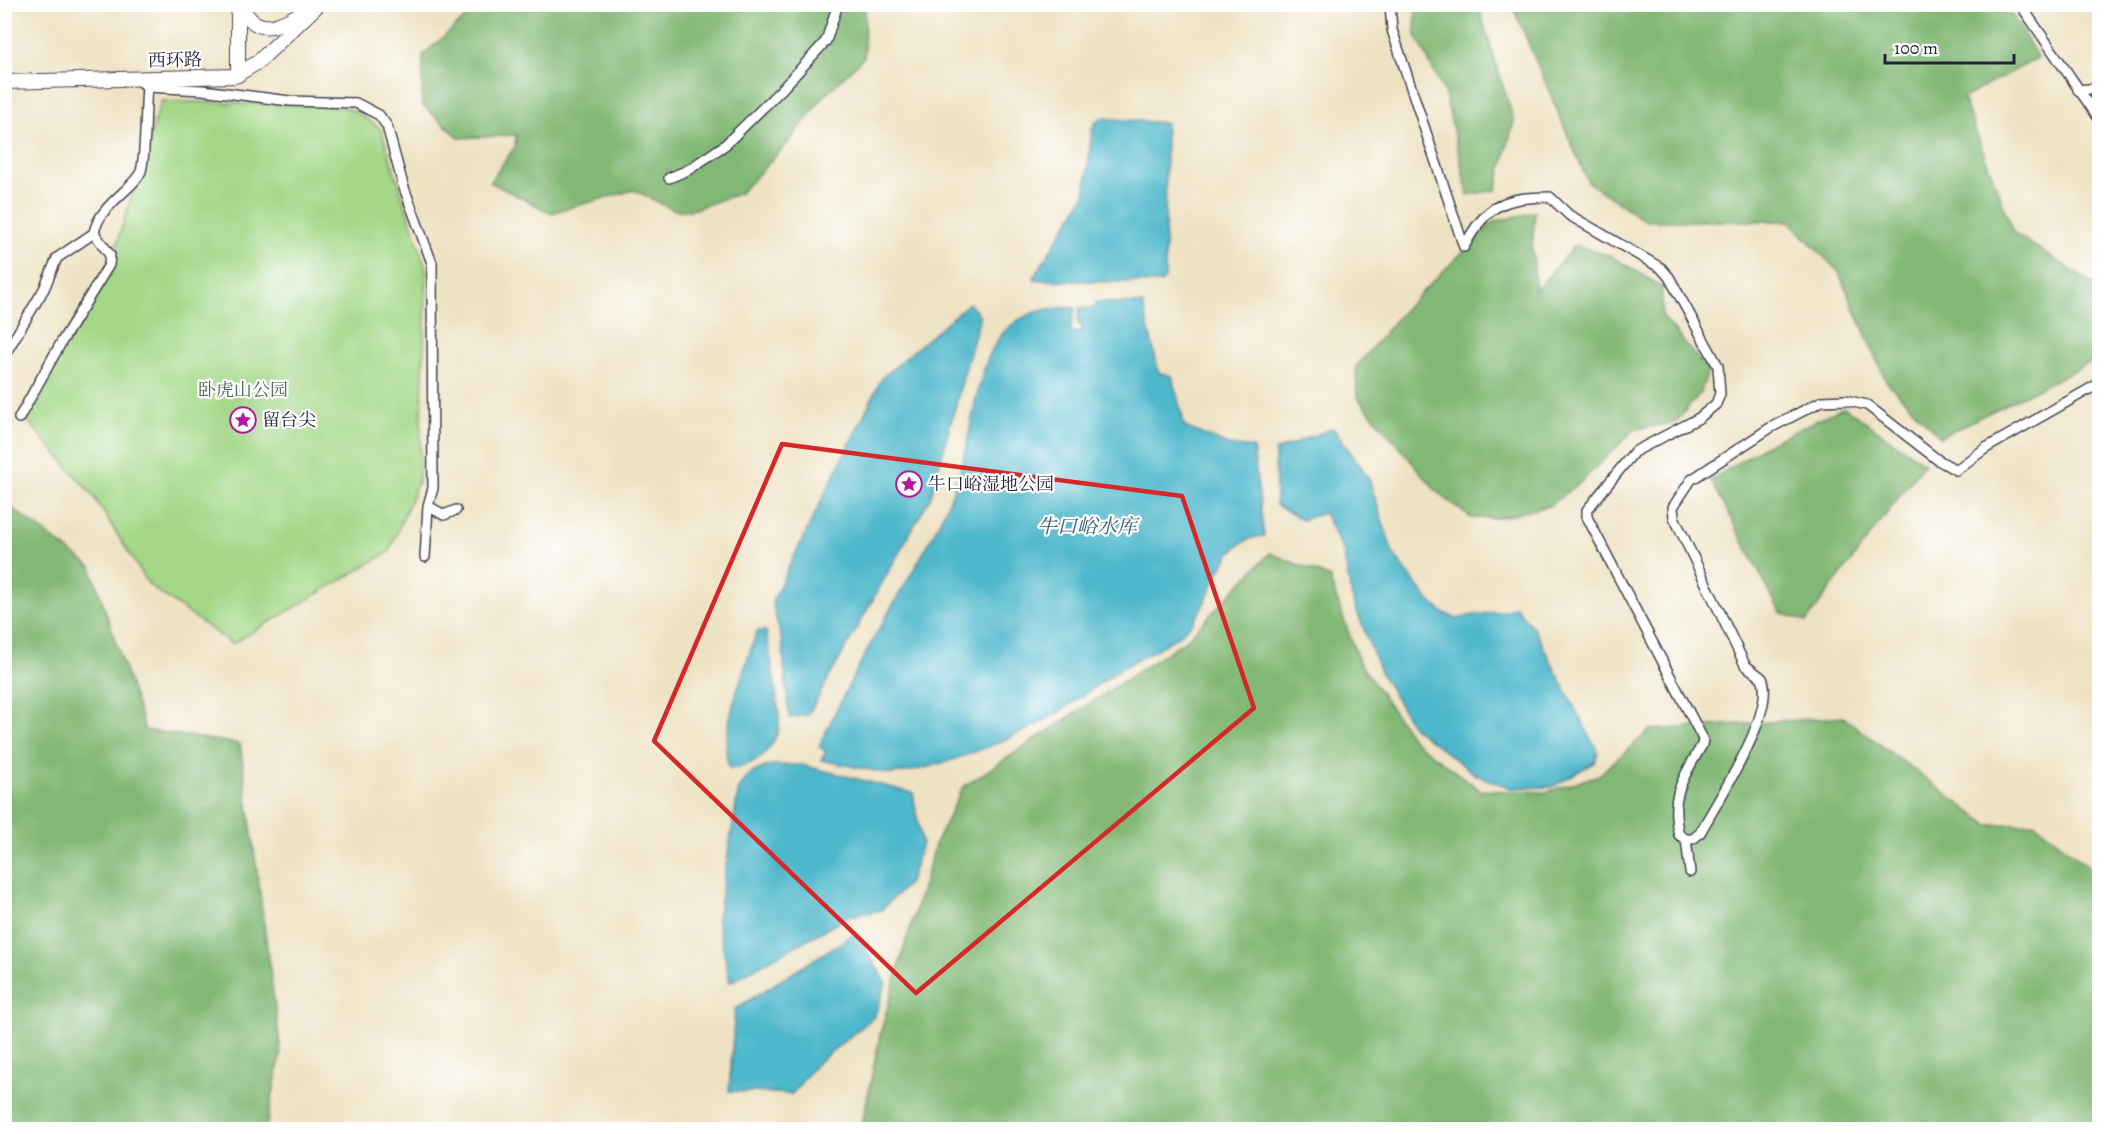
<svg xmlns="http://www.w3.org/2000/svg" width="2104" height="1134" font-family="Alegreya,'Noto Serif SC',serif">
  <style>
    .green { fill: #a3d787; stroke: #627c61; stroke-width: 1.5 }
    .forest { fill: #82b874; stroke: #526d58; stroke-width: 1.5 }
    .water { fill: #4eb7cb; stroke: #386c83; stroke-width: 1.5 }
    .lines { fill: none; stroke-linecap: round; stroke-linejoin: round }
    .minor-casing { stroke: #413f4f; stroke-width: 12 }
    .secondary-casing { stroke: #413f4f; stroke-width: 16 }
    .minor { stroke: #fff; stroke-width: 9 }
    .secondary { stroke: #fff; stroke-width: 14 }
    .marked { fill: none; stroke: #d62828; stroke-width: 4.5; stroke-linejoin: round }
    .labels { text-anchor: middle; dominant-baseline: central; stroke-width: 4.5; stroke-linejoin: round; paint-order: stroke }
    .street-label { font-size: 18px; fill: #22223b; stroke: #fff }
    .park-label { font-size: 18px; fill: #4f6156; stroke: #fff }
    .poi-label { font-size: 18px; fill: #22223b; stroke: #fff; text-anchor: start }
    .water-label { font-size: 20px; font-style: italic; fill: #345e75; stroke: #fff }
  </style>
  <rect width="100%" height="100%" fill="#fff"/>
  <filter id="ink" filterUnits="userSpaceOnUse"><feTurbulence type="fractalNoise" baseFrequency=".0167" numOctaves="2"/><feDisplacementMap in="SourceGraphic" scale="12" xChannelSelector="R" yChannelSelector="G"/><feConvolveMatrix kernelMatrix="1 2 1 2 8 2 1 2 1" color-interpolation-filters="sRGB"/></filter>
  <filter id="wash" filterUnits="userSpaceOnUse"><feTurbulence type="fractalNoise" baseFrequency=".008" numOctaves="4" result="noise"/><feDisplacementMap in="SourceGraphic" scale="24" xChannelSelector="R" yChannelSelector="G"/><feGaussianBlur stdDeviation="1.35" result="paint"/><feColorMatrix in="noise" values="0 0 0 0 0 0 0 0 0 0 0 0 0 0 0 0 0 1.4 0 .05"/><feComposite in="paint" operator="in"/></filter>
  <g filter="url(#wash)">
    <rect width="100%" height="100%" fill="#eee2c3"/>
    <path class="green" d="M161,101L340,106L353,110L381,129L427,272L419,479L389,552L232,644L149,585L94,497L22,414L114,253Z"/>
    <path class="forest" d="M480,5H865L864,57L824,96L788,143L740,193L692,210H674L634,190L551,213L490,182L515,147L516,135L460,138L422,105L423,55Z
      M1416,5H1478L1514,121L1496,190L1468,195L1445,94L1415,33Z
      M1512,5H2006L2038,58L1963,98L2014,233L2099,288V358L1940,437L1886,381L1838,271L1789,221H1646L1588,182Z
      M1535,212L1532,247L1536,290L1575,245L1611,256L1662,287V316L1708,371L1701,392L1675,423L1635,429L1581,482L1549,506L1499,518H1471L1437,492L1357,397L1356,367L1403,311L1493,222Z
      M1844,407L1924,463L1806,622L1780,612L1711,480L1766,445Z
      M5,503L91,567L145,730L240,744L281,1052L266,1129H5Z
      M1270,553L1329,577L1359,662L1414,741L1480,790L1547,792L1599,775L1650,730L1843,717L1988,825L2035,823L2099,875L2100,1127L2095,1129L861,1130L880,1035L906,941L936,842L963,787L1186,640Z"/>
    <path class="water" d="M1101,118L1166,123L1165,278L1161,283L1035,280L1034,277L1085,195L1092,130L1095,123Z
      M1096,302L1143,304L1159,373L1172,376L1185,427L1228,445L1253,448L1264,536C1219,539 1216,593 1193,622C1177,641 1145,654 1124,667C1101,681 1080,699 1057,713C1016,738 938,770 891,774L821,760L826,752L819,746C839,703 860,662 884,620C914,568 949,516 964,457C973,421 978,360 1004,332C1023,312 1048,306 1075,308L1070,332H1082V324H1078L1079,308H1095Z
      M969,303L980,316L931,496L808,715L789,718L782,642L772,601L882,378Z
      M1333,428L1368,476L1393,553L1428,600L1444,613L1457,619C1477,612 1497,615 1515,607L1534,629L1598,752L1595,762L1552,787L1511,788L1476,775L1413,727L1380,672L1352,598L1343,550L1324,513L1302,520L1276,505L1275,451Z
      M757,631H766C768,648 782,716 779,727C773,752 754,766 730,769C715,742 747,662 757,631Z
      M770,765H802L913,793L922,844L909,883L881,910L850,916L730,982L717,919L739,787L751,773Z
      M856,933L886,982L875,1016L815,1065L792,1094L729,1091L735,1009Z"/>
  </g>
  <g filter="url(#ink)">
    <g class="lines">
      <g class="minor-casing">
        <path id="minor" d="M1390,4L1392,30L1464,247C1486,204 1505,197 1550,197L1569,215L1661,268L1669,277L1718,366L1720,394L1716,404L1699,418L1634,452L1587,510V517L1703,739L1702,745C1683,778 1669,796 1679,835L1686,839H1693L1700,833C1717,801 1777,712 1762,678L1745,665L1674,517L1673,507L1691,480L1770,428L1822,401L1845,400L1867,405L1938,460L1956,470L1986,448L2100,383
          M2020,4L2100,120
          M138,79L147,87L202,90L290,101L356,103L379,115L387,126L403,185L432,263L433,488L428,506L425,557
          M2078,90L2100,88
          M669,178L688,170L725,145L783,88L826,41L838,4
          M4,356L44,289L57,258L94,233
          M19,418L62,341L109,265L110,255L94,233C99,205 134,189 141,171C146,156 145,106 147,87
          M428,506L444,515L456,510
          M1686,839L1690,872"/>
      </g>
      <g class="secondary-casing">
        <path id="secondary" d="M247,15C261,37 286,22 303,12
          M238,75V4
          M4,82L235,76L258,62L319,4"/>
      </g>
      <use href="#minor" class="minor"/>
      <use href="#secondary" class="secondary"/>
    </g>
  </g>
  <path class="marked" d="M782,444L1182,496L1254,708L916,993L654,741Z"/>
  <defs>
    <g id="sight-ring" transform="scale(1.35)"><circle r="9.5" fill="#fff" stroke="#b5179e" stroke-width="1.5"/><path d="M0-6L1.8-2.2L6-1.7L2.9 1.2L3.7 5.4L0 3.3L-3.7 5.4L-2.9 1.2L-6-1.7L-1.8-2.2Z" fill="#b5179e"/></g>
  </defs>
  <g fill-rule="evenodd">
    <use href="#sight-ring" x="243" y="420"/>
    <use href="#sight-ring" x="909" y="484"/>
  </g>
  <g class="labels">
    <g class="street-label">
      <text transform="translate(175 60) rotate(-1)">西环路</text>
    </g>
    <g class="park-label">
      <text x="243" y="390">卧虎山公园</text>
    </g>
    <g class="poi-label">
      <text x="262" y="420">留台尖</text>
      <text x="928" y="484">牛口峪湿地公园</text>
    </g>
    <g class="water-label">
      <text x="1087" y="526">牛口峪水库</text>
    </g>
  </g>
  <rect width="2104" height="1134" fill="none" stroke="#fff" stroke-width="24"/>
  <path d="M1885 54v9h129v-9" fill="none" stroke="#22223b" stroke-width="3"/>
  <text x="1894" y="54" font-size="18" fill="#22223b" stroke="#ffffff" stroke-width="4.5" paint-order="stroke">100 m</text>
</svg>
